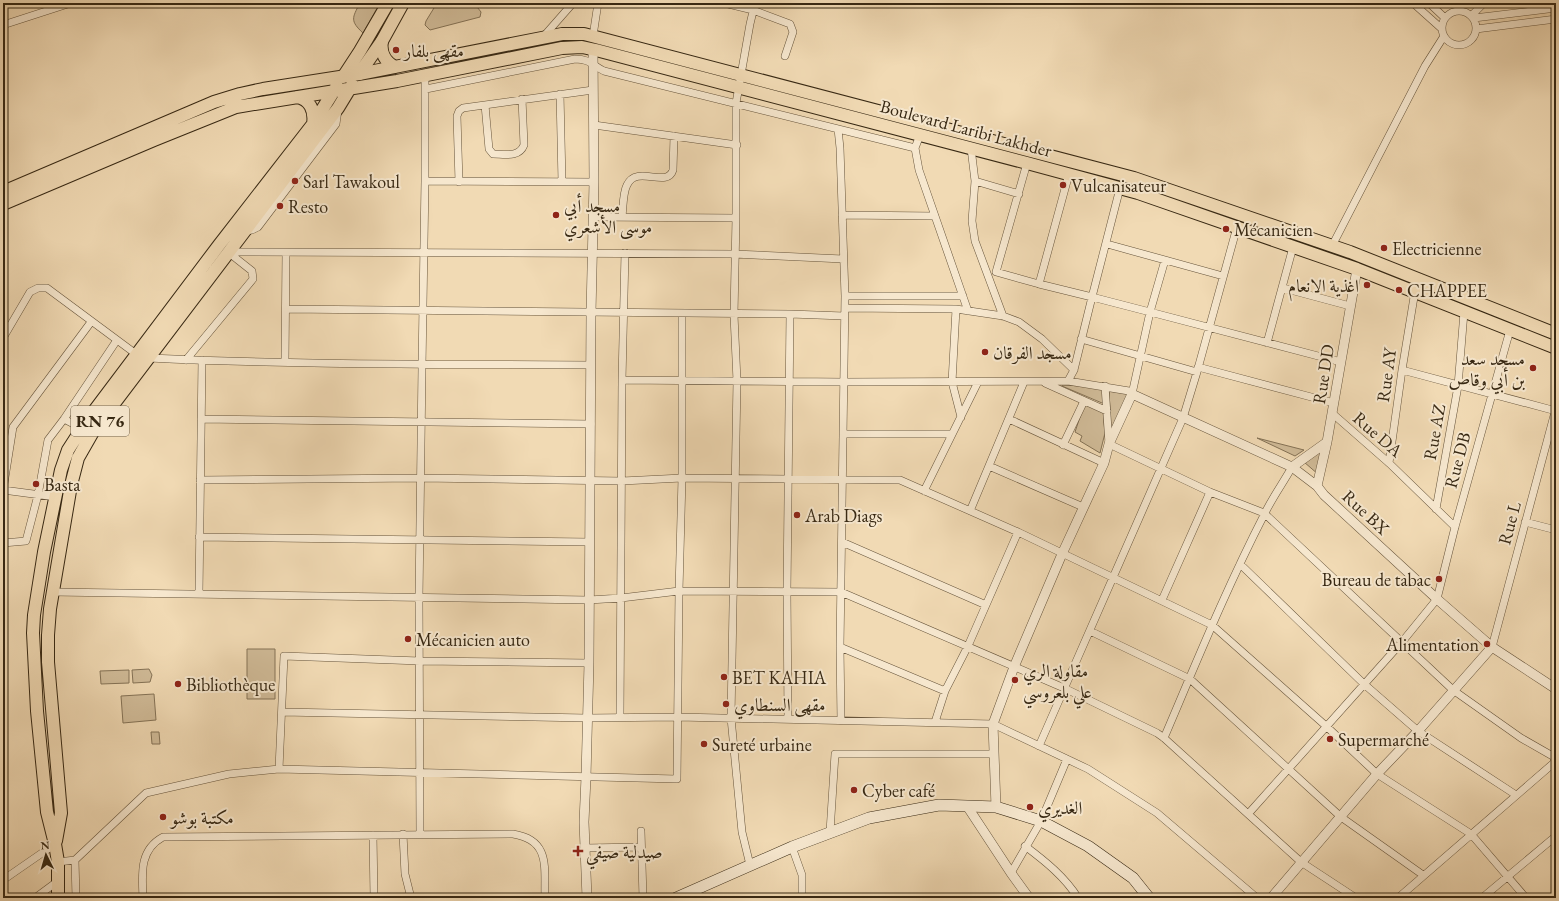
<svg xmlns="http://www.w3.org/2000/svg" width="1559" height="901" font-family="'EB Garamond',Amiri,serif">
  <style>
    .green { fill: #d1bc99; stroke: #847256 }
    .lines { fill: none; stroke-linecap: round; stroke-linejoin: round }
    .minor-casing { stroke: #66543b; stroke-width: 8 }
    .tertiary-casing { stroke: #66543b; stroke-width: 10 }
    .secondary-casing { stroke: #372813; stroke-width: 12 }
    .primary-casing { stroke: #372813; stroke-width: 14 }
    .trunk-casing { stroke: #372813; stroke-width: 14 }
    .minor { stroke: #f6e7ce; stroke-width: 7 }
    .tertiary { stroke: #f6e7ce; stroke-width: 9 }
    .secondary { stroke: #f6e7ce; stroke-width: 11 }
    .primary { stroke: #f1dab4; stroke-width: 12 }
    .trunk { stroke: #f1dab4; stroke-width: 12 }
    .poi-dot { fill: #8f2418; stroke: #f6e7ce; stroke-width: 1.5 }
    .labels { text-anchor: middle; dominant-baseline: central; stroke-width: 4; stroke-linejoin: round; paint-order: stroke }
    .shield { fill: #f6e7ce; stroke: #70614b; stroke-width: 1 }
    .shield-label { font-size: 17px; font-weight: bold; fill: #372813 }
    .poi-label { font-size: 18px; fill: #372813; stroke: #f6e7ce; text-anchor: start }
    .street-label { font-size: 18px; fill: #372813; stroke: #f6e7ce }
  </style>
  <rect width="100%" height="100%" fill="#f1dab4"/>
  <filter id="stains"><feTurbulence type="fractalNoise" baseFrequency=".005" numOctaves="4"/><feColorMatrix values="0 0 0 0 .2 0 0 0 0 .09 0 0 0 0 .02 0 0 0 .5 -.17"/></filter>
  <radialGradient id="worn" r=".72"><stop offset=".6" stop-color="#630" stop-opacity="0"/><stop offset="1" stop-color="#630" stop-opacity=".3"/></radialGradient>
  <path class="green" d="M360,3H380L363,33C350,21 352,18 360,3Z
    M437,3H474L481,12L480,17L430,30L425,25L426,21Z
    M1062,385L1103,387L1104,401L1102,403L1062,386Z
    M1109,391L1129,394L1111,431Z
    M1087,405L1103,411L1105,433L1100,453L1080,441L1082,436L1075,432L1083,408Z
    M1257,438L1304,450L1295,456Z
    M1324,445L1319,475L1304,462Z
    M247,649H275V699H247Z
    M149,669L152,675L150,682L133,683L132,670Z
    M129,670V683L101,684L100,671Z
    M154,694L156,720L123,723L121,696Z
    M151,732H159L160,744H152Z"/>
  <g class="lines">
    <g class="minor-casing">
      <path id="minor" d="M724,3L753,10L790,24L793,32L785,56
        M853,3H861
        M1413,3L1442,29
        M1429,3L1445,18
        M1442 28a17 17 0 1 1 34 0a17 17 0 1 1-34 0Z
        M1471,16L1484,3
        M1474,18L1556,8
        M3,25L71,3
        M1476,29L1556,19
        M544,36L573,3
        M593,36L598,3
        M426,89L575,59C590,59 592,65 604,71L915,148L920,135
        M560,94L562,182
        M485,105L489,149L493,154C504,154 519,158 524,145L522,99
        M594,125L737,145
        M838,129L840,148L845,296L840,647L945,691
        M915,148L919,170L968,311
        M971,148L975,181L972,221L975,241L1003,316
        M1027,163L996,272L1039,284
        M425,181L594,182
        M975,181L1019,194
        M459,182L457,116L459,111L463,108L593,90
        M1120,188L1092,297L1150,312L1165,260
        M842,215L935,216
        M593,217L736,218
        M622,217C623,208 623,192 627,185C637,164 667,189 673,170L674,136
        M245,231L252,230L258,227L336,124L338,110
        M1107,244L1223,276
        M1332,246L1425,66L1444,36
        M228,252L734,254L843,259
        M625,253L622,380L844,382L1068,381L1129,391L1132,394L1150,312L1341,362
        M1283,288L1350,306
        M845,296H963
        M845,308L956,309L1003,316L1019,322L1042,339L1074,370
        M286,309L790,314L844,316
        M956,309L952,382L961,417
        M3,338L30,292L38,288H47L136,354
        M1081,339L1197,372
        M1267,343L1293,247
        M149,358C296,365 444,364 591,365
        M186,360L253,279L252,271L228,252
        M285,362L286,253
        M1198,367L1334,403
        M1402,370L1556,411
        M1068,381L1074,370L1092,297L1039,284L1069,174
        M1045,383L1107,411
        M1105,386L1109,444L1210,492L1264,513L1453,690L1521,738L1556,758
        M1333,414L1389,463L1455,527
        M64,419L81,428
        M201,419L591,424
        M1009,419L1104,463
        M843,434H952
        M1063,445L1084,401
        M1389,463L1402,370L1415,291
        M989,466L1083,507
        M200,480L420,478L622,481L682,478L900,480L1018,532L1212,625L1326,726L1377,774L1471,834L1526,898
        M3,490L13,427L91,322
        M3,490L56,497
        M924,491L978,382
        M1436,509L1458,386L1464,312
        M970,511L1024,382
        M1525,522L1556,530
        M199,537L590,542
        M842,542L986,605
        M3,543L26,541L38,495L48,440L64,419L117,340
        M1240,564L1364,684L1418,731L1516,795
        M53,592L589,600L621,598L679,591L841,592L1064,688L1157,733L1164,738L1301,862L1356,898
        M199,594L202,360
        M1162,600L1210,492
        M1090,631L1190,679L1341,817L1423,875
        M840,647L841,721
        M1492,647L1556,408
        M282,712L587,718L678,717L993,724L1088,769L1157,813L1257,898
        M620,717L622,380
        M788,719L787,592L790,314
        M935,722L945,691L968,646L1018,532
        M1164,738C1196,663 1227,587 1264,515C1272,498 1283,483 1292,467
        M1039,746L1183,418L1197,372L1237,227
        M279,769L284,656L420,661L589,663
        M1249,813L1402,642L1437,599L1455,527L1510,330
        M641,831L643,898
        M830,832L835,754H994
        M403,834L405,874L411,898
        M420,834L419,598L422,367L425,181V76
        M373,835L374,898
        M1025,846C1045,861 1065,877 1078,898
        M792,847L802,875V898
        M585,848L641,847
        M75,860L146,793L229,774L279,769L677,779L679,591L682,478V314
        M58,862L75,860L76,898
        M750,865L742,832L731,718L737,381L734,315L736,218V103L750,24L755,3
        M1011,873L1041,821L1067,759
        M3,880L55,844
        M35,898L58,881
        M143,898C142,874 139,850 163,837L513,834C551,840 544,868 545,898
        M1398,898L1556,761
        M1482,898L1556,836"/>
    </g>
    <g class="tertiary-casing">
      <path id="tertiary" d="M1292,467L1327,442L1357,269
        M1317,486L1327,442
        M967,806L1011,873L1029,898
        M996,807L993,724L1014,667L1062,554L1104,463L1109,444L1132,394L1292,467L1317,486L1324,495L1437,599L1492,647L1556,689
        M587,898L584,822L586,777L589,663L591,313L594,182L593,49
        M1271,898L1377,774L1418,731L1492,647"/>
    </g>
    <g class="secondary-casing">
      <path id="secondary" d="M676,898L792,847L869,818L939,805L996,807L1041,821L1088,846L1133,878L1149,898"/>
    </g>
    <g class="primary-casing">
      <path id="primary" d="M382,41C380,52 385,62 395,67
        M297,97C310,99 315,111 313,124
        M3,192L214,102L240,94L263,89L359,74L562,34H584L1134,178L1350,252L1556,334
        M3,204L154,140L236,107L397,81L562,48L582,47L596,50L1027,163L1138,193L1357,269L1556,348
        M56,841L61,813L48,662V635L50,609L71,485L78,458L94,430L338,108L352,85
        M58,898V862L55,844L47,812L37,711L33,633L34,615L44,552L61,470L68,450L88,419L219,245L313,124L337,86"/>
    </g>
    <g class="trunk-casing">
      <path id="trunk" d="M359,74L382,41L403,3
        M343,77L360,51L388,3"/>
    </g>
    <use href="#minor" class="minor"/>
    <use href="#tertiary" class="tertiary"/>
    <use href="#secondary" class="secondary"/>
    <use href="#primary" class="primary"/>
    <use href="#trunk" class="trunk"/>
  </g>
  <g class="poi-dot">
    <circle cx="396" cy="50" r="4"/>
    <circle cx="295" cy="181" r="4"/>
    <circle cx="1063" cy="185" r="4"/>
    <circle cx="280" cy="206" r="4"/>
    <circle cx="556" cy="215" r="4"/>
    <circle cx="1226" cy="229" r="4"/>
    <circle cx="1384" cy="248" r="4"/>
    <circle cx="1367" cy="285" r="4"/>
    <circle cx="1399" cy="290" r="4"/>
    <circle cx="985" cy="352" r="4"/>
    <circle cx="1533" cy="368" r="4"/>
    <circle cx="36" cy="484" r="4"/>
    <circle cx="797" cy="515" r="4"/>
    <circle cx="1439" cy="579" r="4"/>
    <circle cx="408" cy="639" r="4"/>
    <circle cx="1487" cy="644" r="4"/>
    <circle cx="724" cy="677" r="4"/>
    <circle cx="1015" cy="680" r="4"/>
    <circle cx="178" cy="684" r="4"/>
    <circle cx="726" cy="704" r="4"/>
    <circle cx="1330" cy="739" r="4"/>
    <circle cx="704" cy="744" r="4"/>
    <circle cx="854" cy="790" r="4"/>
    <circle cx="1030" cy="807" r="4"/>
    <circle cx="163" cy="817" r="4"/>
    <path d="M576 845h4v4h4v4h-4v4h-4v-4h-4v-4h4z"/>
  </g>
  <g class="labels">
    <rect class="shield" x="71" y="406" width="58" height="30" rx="3"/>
    <g class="shield-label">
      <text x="100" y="421">RN 76</text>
    </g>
    <g class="poi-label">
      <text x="404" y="50">مقهى بلفار</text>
      <text x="303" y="181">Sarl Tawakoul</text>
      <text x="1071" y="185">Vulcanisateur</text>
      <text x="564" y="205">مسجد أبي<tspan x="564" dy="21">موسى الأشعري</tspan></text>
      <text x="288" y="206">Resto</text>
      <text x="1234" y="229">Mécanicien</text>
      <text x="1392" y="248">Electricienne</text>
      <text x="1359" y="285" text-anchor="end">اغذية الانعام</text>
      <text x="1407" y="290">CHAPPEE</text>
      <text x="993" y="352">مسجد الفرقان</text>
      <text x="1525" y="358" text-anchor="end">مسجد سعد<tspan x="1525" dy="21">بن أبي وقاص</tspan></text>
      <text x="44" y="484">Basta</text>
      <text x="805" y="515">Arab Diags</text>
      <text x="1431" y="579" text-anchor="end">Bureau de tabac</text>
      <text x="416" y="639">Mécanicien auto</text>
      <text x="1479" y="644" text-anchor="end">Alimentation</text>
      <text x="1023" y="670">مقاولة الري<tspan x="1023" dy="21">علي بلعروسي</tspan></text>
      <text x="732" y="677">BET KAHIA</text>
      <text x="186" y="684">Bibliothèque</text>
      <text x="734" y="704">مقهى السنطاوي</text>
      <text x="1338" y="739">Supermarché</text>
      <text x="712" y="744">Sureté urbaine</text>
      <text x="862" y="790">Cyber café</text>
      <text x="1038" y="807">الغديري</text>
      <text x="171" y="817">مكتبة بوشو</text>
      <text x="586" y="851">صيدلية صيفي</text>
    </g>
    <g class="street-label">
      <text transform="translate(966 128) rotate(15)">Boulevard Laribi Lakhder</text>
      <text transform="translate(1323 374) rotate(-81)">Rue DD</text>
      <text transform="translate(1386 375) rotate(-82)">Rue AY</text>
      <text transform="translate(1434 432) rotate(-80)">Rue AZ</text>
      <text transform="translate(1378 434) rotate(41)">Rue DA</text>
      <text transform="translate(1457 460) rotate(-75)">Rue DB</text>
      <text transform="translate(1366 512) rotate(43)">Rue BX</text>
      <text transform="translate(1509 523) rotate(-75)">Rue L</text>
    </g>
  </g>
  <rect width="1559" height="901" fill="none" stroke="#f1dab4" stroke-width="16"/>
  <rect x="4" y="4" width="1551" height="893" fill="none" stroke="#372813" stroke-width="2"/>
  <rect x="8" y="8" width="1543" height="885" fill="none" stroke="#372813"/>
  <g transform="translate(46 855) rotate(355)" stroke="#f6e7ce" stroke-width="3" paint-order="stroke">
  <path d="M0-3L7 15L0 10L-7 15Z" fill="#372813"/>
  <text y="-6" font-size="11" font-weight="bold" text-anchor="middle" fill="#372813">N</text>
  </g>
  <rect width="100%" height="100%" filter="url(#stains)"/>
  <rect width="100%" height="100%" fill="url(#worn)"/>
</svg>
